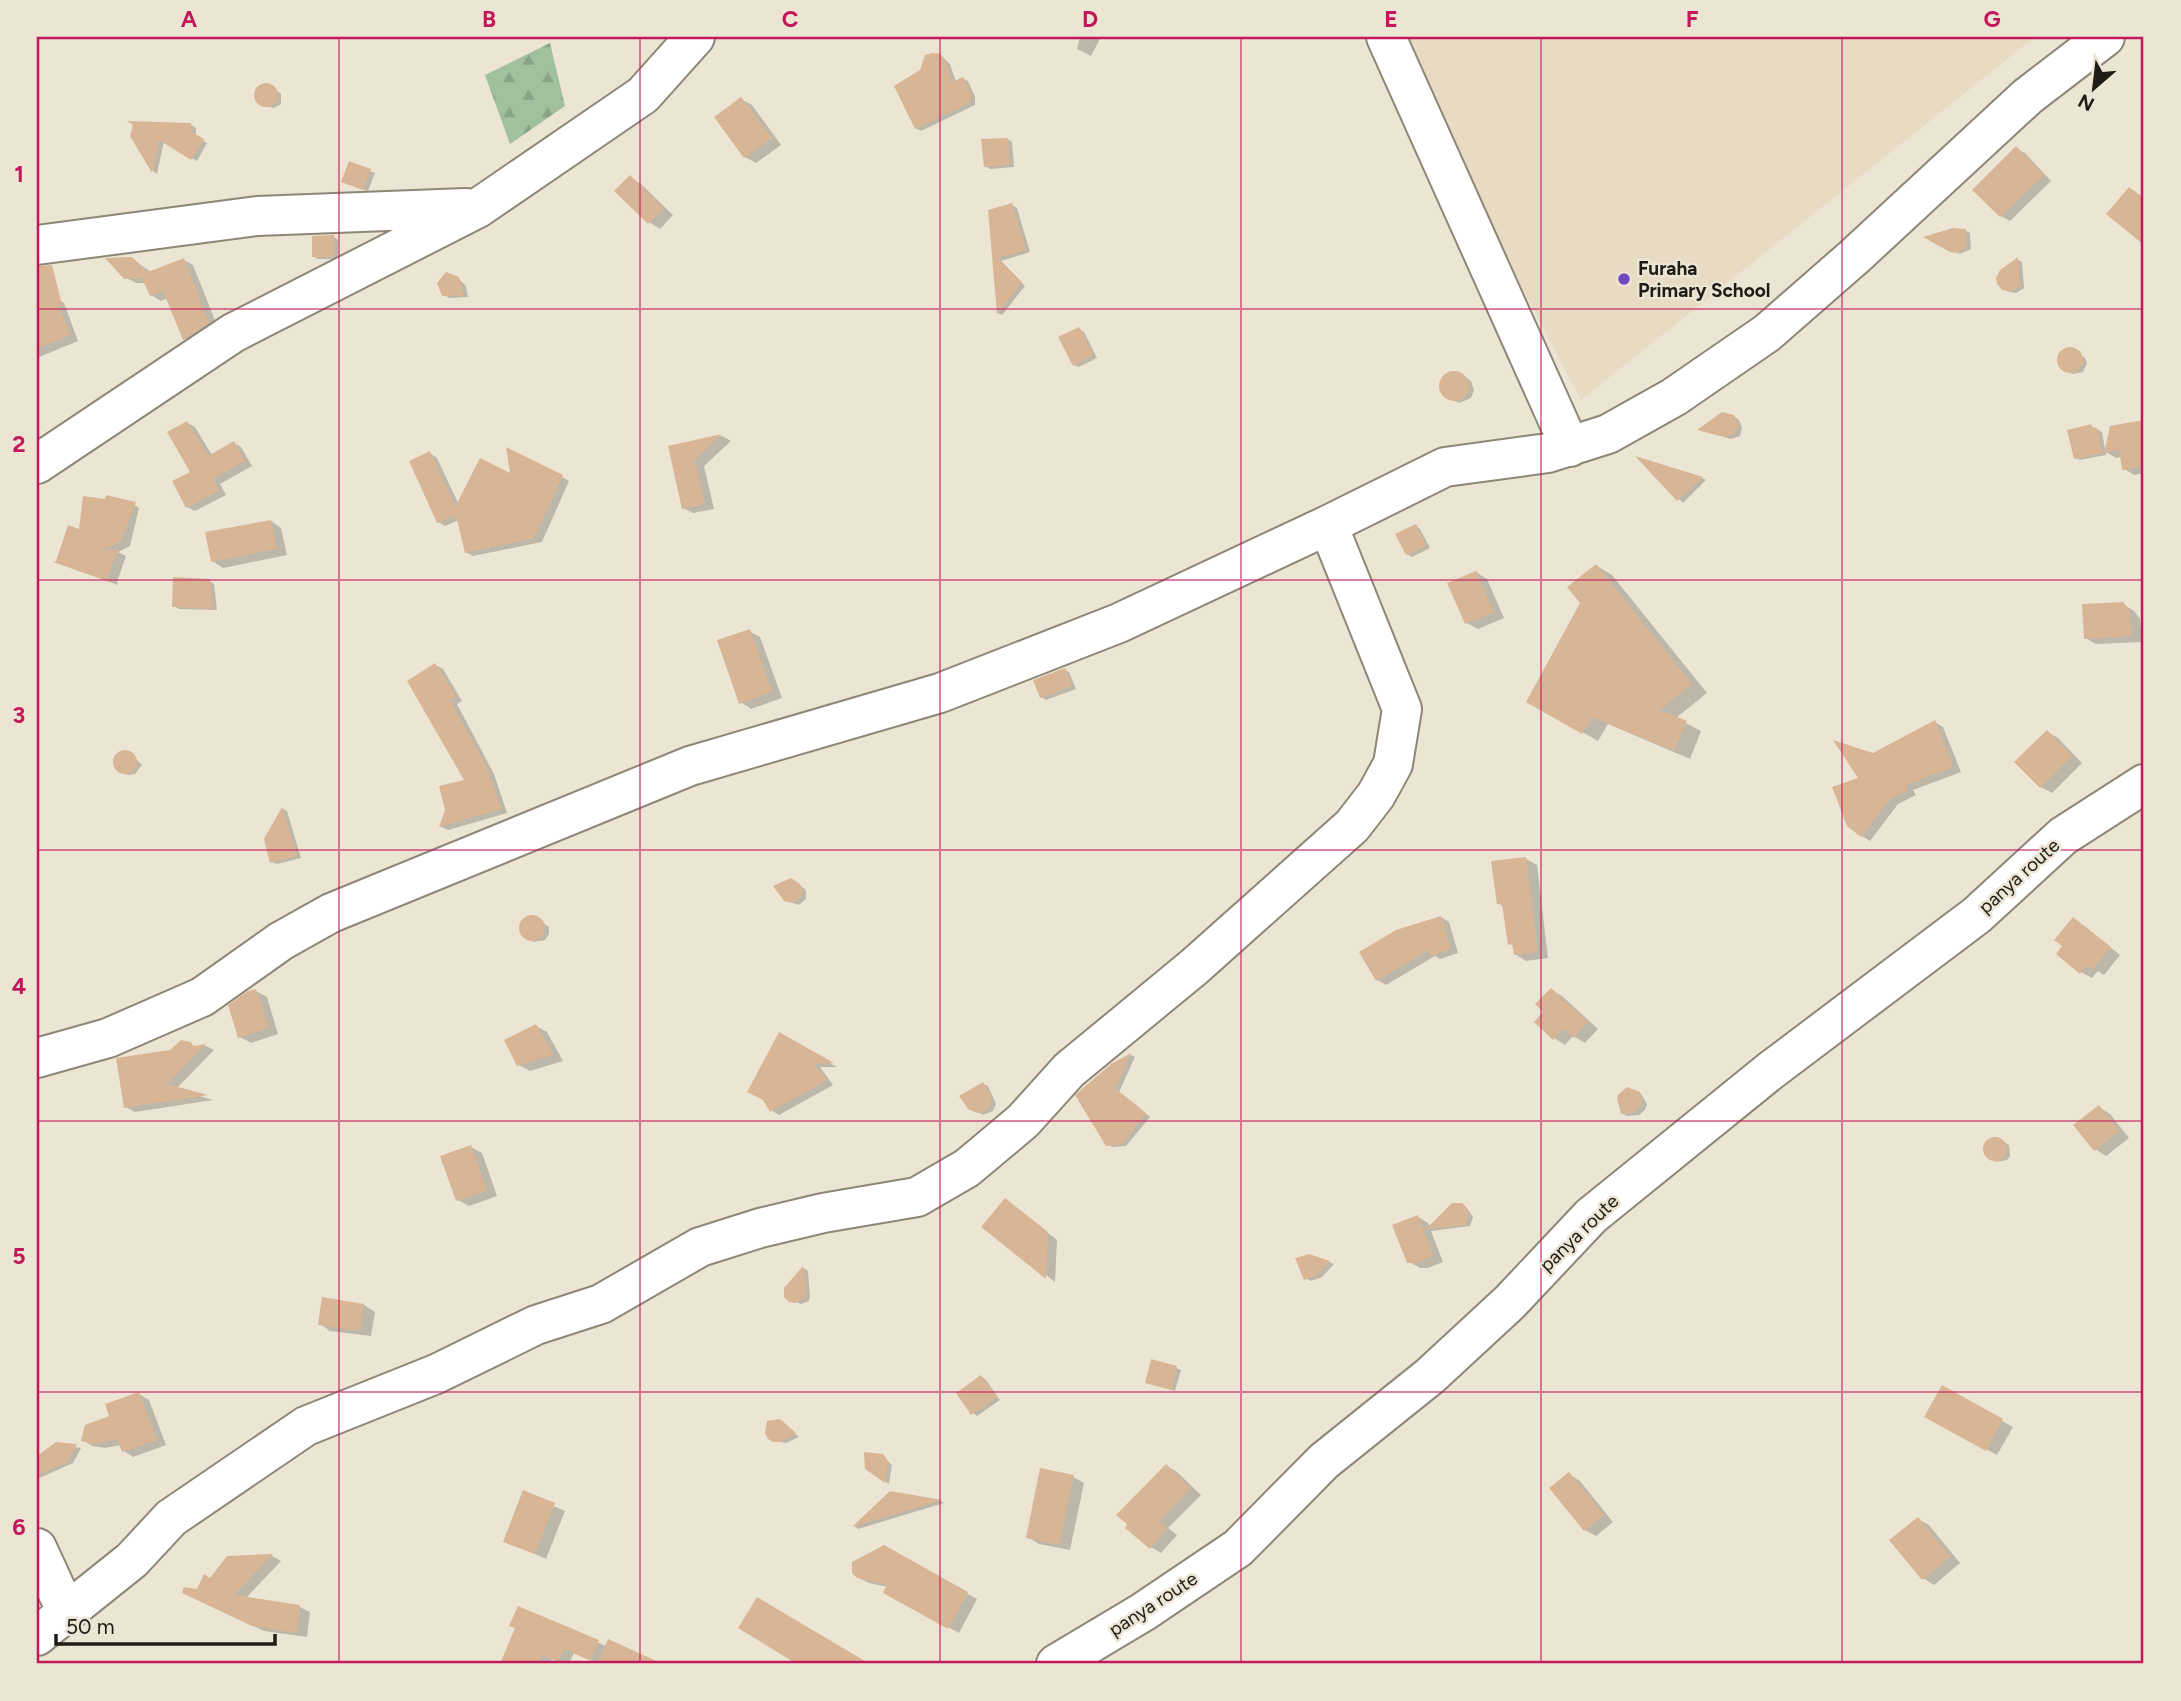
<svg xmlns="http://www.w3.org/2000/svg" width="2181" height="1701" font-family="Figtree,sans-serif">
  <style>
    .built { fill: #e7dbc3 }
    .forest { fill: url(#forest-firs) }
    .shadow { fill: #0003 }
    .building { fill: #d8b695 }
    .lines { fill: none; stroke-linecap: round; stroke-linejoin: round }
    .minor-casing { stroke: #8e8676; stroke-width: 42 }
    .minor { stroke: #fff; stroke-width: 38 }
    .grid { fill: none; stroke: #c2185b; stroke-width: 2; stroke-opacity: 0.55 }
    .poi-dot { fill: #7248c1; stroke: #ede5d4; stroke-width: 2.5 }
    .labels { text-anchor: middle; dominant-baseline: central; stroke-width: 5; stroke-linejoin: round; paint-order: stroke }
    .poi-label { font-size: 19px; font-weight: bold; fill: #1f1c16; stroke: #ede5d4; text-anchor: start }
    .street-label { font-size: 19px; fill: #1f1c16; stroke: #ede5d4 }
    .neatline { fill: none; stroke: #c2185b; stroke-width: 2.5 }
    .grid-label { font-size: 23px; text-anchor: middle; font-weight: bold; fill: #c2185b }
  </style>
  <defs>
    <pattern id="forest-firs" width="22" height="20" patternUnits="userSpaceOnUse" patternTransform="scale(1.75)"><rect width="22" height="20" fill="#a1c09d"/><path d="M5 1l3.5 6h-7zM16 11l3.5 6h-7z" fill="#8aa486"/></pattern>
  </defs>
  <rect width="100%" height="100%" fill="#ede5d4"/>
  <path class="built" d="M1409,37H2035L1581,400L1454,159Z"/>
  <path class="forest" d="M550,43L565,106L510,144L485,75Z"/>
  <path class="shadow" d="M1080,37H1101L1091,56L1077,49Z
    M938,53L950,64L956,82L963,79L968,81L975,97V105L921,131L916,128L922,71L927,57Z
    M263,84L271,87L281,94V104L274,108L261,105L256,95Z
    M741,99L752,105L781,145L756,163L745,157Z
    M191,125L196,128V136L207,143L197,161L164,141L157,174L154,172L131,136Z
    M1007,139L1012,142L1014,167L990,169L985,166Z
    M2016,149L2025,153L2051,181L2010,221L2001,216L1975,190Z
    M350,163L375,173L368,191L347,184Z
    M630,178L641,184L673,215L660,229L649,222Z
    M1012,205L1017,208L1030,252L1001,261L1025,286L1002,315L998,313L989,211Z
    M1965,230L1970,233L1971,249L1960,254L1928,238Z
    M334,237L338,240V259H318L313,256Z
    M132,259L151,272L184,260L193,265L218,328L194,344L184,339L168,298L161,301L151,295L146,283H136L125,277Z
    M2018,260L2022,262L2024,288L2016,293L2009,292L2003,289Z
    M458,278L466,286L468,297L449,298L444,295Z
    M54,297L64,303L78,341L37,358V305Z
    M1079,329L1084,332L1097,358L1079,367L1074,365Z
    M2065,350H2073L2085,358L2087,363L2083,372L2072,374L2059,364L2060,358Z
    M1458,372L1471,381L1474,390L1471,398L1459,403L1445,396L1441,388V383L1449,373Z
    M1733,416L1739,420L1742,428L1740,436L1731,439L1700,430Z
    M2144,422V473L2134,475L2123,468L2122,457L2116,458L2106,452L2112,427Z
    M187,423L195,427L212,455L234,443L241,447L252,466L220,484L226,495L195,511L187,507L192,473Z
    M2091,426L2102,432L2106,455L2080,460L2075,458Z
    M722,436L731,441L704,466L714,509L693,513L683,508L670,447Z
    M430,453L437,458L459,505L513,477H562L569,481L542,542L473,556L466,552L459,520L445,526L438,522Z
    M1641,460L1702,478L1706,480L1683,503Z
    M130,502L139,508L130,546L118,552L126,556L117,582L118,585L58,563L80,532Z
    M271,521L281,528L287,555L223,568L212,561Z
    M1416,526L1420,529L1430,548L1412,557L1407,554Z
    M1597,566L1612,575L1707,693L1676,718L1701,731L1690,759L1608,724L1598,741L1528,701L1582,603Z
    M1476,572L1487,579L1504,618L1478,629L1467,623Z
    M209,581L214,584L217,610L179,609L174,606Z
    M2123,604L2134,611L2140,619L2142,642L2096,644L2085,638Z
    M749,631L760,637L782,698L751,709L741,702Z
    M435,665L443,669L462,701L457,704L494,774L507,813L448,830L441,827L447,810L467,781Z
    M1065,670L1069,672L1076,689L1046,700L1041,697Z
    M1935,722L1943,727L1961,772L1913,790L1916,795L1898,804L1870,841L1862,836L1848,825L1861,779L1873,755Z
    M2047,732L2058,738L2082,763L2052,793L2041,787Z
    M128,751L142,765L135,774L127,775L116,764L117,754Z
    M283,809L287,811L301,858L277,864L272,862L266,839Z
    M1526,859L1537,865L1548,958L1526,961L1515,954L1514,946L1510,944L1504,907L1498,903Z
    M791,880L805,889L806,892V899L799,905L785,900Z
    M535,917L549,927V934L545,940L534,942L521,932L522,923L527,918Z
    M1441,917L1449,922L1458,953L1440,959L1435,956L1386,985L1377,980Z
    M2084,926L2120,955L2104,975L2098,971L2092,978L2081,972L2065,946Z
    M1551,990L1562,996L1598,1029L1585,1043L1573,1036L1565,1045L1554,1038L1546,1012Z
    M256,991L267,997L278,1034L251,1043L240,1037Z
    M536,1026L547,1032L563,1061L530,1071L519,1065Z
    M779,1035L837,1067H820L833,1085L779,1115L771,1110Z
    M190,1044L196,1047L206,1046L214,1050L176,1089L213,1100L135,1112L126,1107L171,1051Z
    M1131,1055L1135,1057L1119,1092L1150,1117L1126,1146L1112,1147L1107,1144L1112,1066Z
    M983,1084L988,1086L996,1104L993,1111L983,1115L970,1108Z
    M1636,1091L1641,1094L1647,1104L1645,1110L1639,1115L1627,1116L1622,1113Z
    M2099,1107L2110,1114L2129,1138L2106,1156L2095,1149Z
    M1999,1139L2009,1145L2010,1156L2007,1160L1996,1162L1986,1155L1985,1144L1988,1140Z
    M471,1147L482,1153L497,1196L469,1206L458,1200Z
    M1005,1200L1057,1240L1055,1282L984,1226Z
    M1462,1205L1467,1208L1473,1217L1470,1226L1431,1231L1443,1262L1428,1268H1420L1408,1261L1418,1217L1428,1223L1430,1227Z
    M1313,1256L1334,1264L1322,1277L1311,1281L1306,1278Z
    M804,1268L808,1271L810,1296L809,1301L801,1304L790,1300L786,1289Z
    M323,1299L364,1305L375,1312L371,1336L330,1331L320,1324Z
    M1176,1368L1181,1370L1175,1391L1152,1384Z
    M982,1377L986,1380L1000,1400L977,1416L973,1413Z
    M1943,1388L2013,1427L1997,1455L1927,1417Z
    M139,1394L149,1400L166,1445L133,1457L124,1451L121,1445L105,1448L92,1446L83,1440Z
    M785,1424L799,1437L786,1443L774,1441Z
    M57,1444L81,1448L73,1463L37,1479V1469Z
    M882,1456L892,1465L889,1484L867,1469Z
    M1167,1466L1177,1472L1201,1495L1168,1528L1177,1535L1161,1553L1151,1547Z
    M1569,1474L1580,1481L1613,1522L1596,1536L1585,1530L1551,1488Z
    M1073,1477L1084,1483L1070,1550L1039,1544L1028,1537Z
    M524,1493L565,1511L546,1559L505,1541Z
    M891,1493L941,1501L944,1503L858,1529L855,1527Z
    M1918,1519L1929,1525L1960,1563L1934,1585L1923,1578Z
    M884,1547L977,1599L959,1633L885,1592L888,1587L869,1583L858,1577Z
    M272,1556L281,1561L246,1598L300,1607L310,1612L307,1637L264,1631L194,1598L228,1558Z
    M518,1608L608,1647L601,1664L574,1653L569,1664L552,1659L550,1664H502L517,1628Z"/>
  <path class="building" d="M932,53L940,54L945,59L952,82L963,77L971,93V102L915,129L894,86L920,70L925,55Z
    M254 95a12 12 0 1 1 24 0a12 12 0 1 1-24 0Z
    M741,97L772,138L744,158L714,117Z
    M127,121L191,123L192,132L204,139L191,160L159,140L152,173L130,136L133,125Z
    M1008,138L1010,165L984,167L981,139Z
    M2016,146L2044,175L2000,217L1972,190Z
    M349,161L371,169L363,190L341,182Z
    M630,175L664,208L648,224L614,191Z
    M2129,187L2144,198V245L2106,214Z
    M1012,203L1026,250L998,258L1022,282L997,314L988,210Z
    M1953,228L1966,229V247L1958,253L1950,252L1923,237Z
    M334,235V257H312V236Z
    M132,257L148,272L184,258L209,323L183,340L163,291L150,296L142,278L124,279L105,258Z
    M2018,257L2020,286L2011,291L2002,290L1997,284L1996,278L2000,270Z
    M52,265L62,305L59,306L70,335L37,349V266Z
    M446,272L459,277L464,296H442L437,283Z
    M1079,327L1093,355L1073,366L1058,337Z
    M2057 360a13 13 0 1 1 26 0a13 13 0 1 1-26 0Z
    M1439 386a15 15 0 1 1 30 0a15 15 0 1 1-30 0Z
    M1722,412L1734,415L1738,424L1735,434L1725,437L1697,430Z
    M2144,420V466L2122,470L2119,450L2104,453L2110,426Z
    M187,421L208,456L234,441L245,461L213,479L219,491L186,508L172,481L190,472L167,432Z
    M2091,424L2092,428H2097L2102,453L2074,459L2067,430Z
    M722,434L695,460L705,504L682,509L668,446Z
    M506,447L563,475L534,538L465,553L456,515L437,523L409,461L430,451L455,507L480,458L510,473Z
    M1635,456L1703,477L1677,501Z
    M106,495L136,502L121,541L100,551L118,549L108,576L110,582L53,562L56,561L68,525L79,529L83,496L105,499Z
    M271,520L277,549L211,562L205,532Z
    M1416,524L1426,546L1406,555L1395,534Z
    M1596,564L1692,684L1660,710L1687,721L1674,751L1592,717L1582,734L1526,702L1580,603L1567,587Z
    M1476,571L1494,612L1465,624L1447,583Z
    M173,577L210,579L213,609L172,607Z
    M2123,602L2130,611L2132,636L2084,639L2082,604Z
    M750,629L772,692L739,704L717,640Z
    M435,663L456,696L450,700L487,768L501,809L439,827L445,810L439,786L464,780L407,681Z
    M1065,668L1072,686L1040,698L1033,680Z
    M1935,720L1953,767L1906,785L1908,791L1890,799L1861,837L1847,826L1832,787L1858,778L1833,740L1873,753Z
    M2047,730L2072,756L2040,788L2014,762Z
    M113 762a12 12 0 1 1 24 0a12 12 0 1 1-24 0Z
    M282,807L297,856L270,863L264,839Z
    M1526,857L1538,952L1514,955L1512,944L1508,945L1502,904H1497L1491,861Z
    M791,878L800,884L802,888V896L793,903L784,901L773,886Z
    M519 928a13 13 0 1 1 26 0a13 13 0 1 1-26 0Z
    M1441,916L1451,949L1430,956L1429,950L1376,981L1359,952L1396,930Z
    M2073,917L2111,947L2092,970L2086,966L2080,974L2056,954L2062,946L2054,940Z
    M1551,988L1588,1022L1573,1038L1563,1029L1553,1040L1534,1022L1543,1012L1535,1004Z
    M256,989L269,1028L238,1038L228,1005L248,991Z
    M536,1024L553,1055L517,1066L504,1040Z
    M779,1032L834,1063L814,1064L827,1080L770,1112L763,1100L747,1092Z
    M181,1040L191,1042L193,1046L206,1044L167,1084L208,1095L124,1108L116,1058L170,1050Z
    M1131,1053L1115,1088L1146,1113L1121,1145L1106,1146L1075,1095L1111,1064Z
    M983,1082L991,1096V1104L985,1111L977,1113L968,1109L959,1096Z
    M1627,1087L1640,1092L1642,1104L1633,1113L1621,1114L1617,1098L1618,1095Z
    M2099,1105L2119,1131L2094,1151L2073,1125Z
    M1983 1149a12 12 0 1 1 24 0a12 12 0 1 1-24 0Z
    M471,1145L487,1191L456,1201L440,1156Z
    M1005,1198L1048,1232L1046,1279L981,1227Z
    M1452,1203H1462L1466,1207L1469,1213L1466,1225L1426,1229Z
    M1418,1215L1433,1256L1417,1263H1407L1392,1225Z
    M1309,1254L1330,1261L1317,1275L1304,1280L1295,1258Z
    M803,1266L806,1293L804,1298L795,1303L789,1302L784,1297V1288Z
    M322,1297L364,1304L360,1331L318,1325Z
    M1151,1359L1177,1366L1171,1390L1145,1383Z
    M981,1375L997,1397L971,1415L956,1393Z
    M1942,1385L2003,1419L1986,1451L1924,1417Z
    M139,1392L157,1440L122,1452L117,1439L94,1444L81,1441L85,1425L109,1416L105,1404Z
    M780,1419L796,1433L780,1442H773L768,1439L765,1433L767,1421Z
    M56,1442L77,1444L66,1463L37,1475V1456Z
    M864,1452L883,1454L888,1461L885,1483L865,1469Z
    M1166,1464L1191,1488L1159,1521L1167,1528L1150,1549L1125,1528L1127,1524L1116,1515Z
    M1040,1468L1074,1475L1059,1545L1026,1538Z
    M1569,1472L1604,1515L1584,1531L1549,1488Z
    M523,1490L555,1503L535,1554L503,1542Z
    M890,1491L942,1500L852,1527Z
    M1918,1517L1950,1557L1922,1580L1889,1540Z
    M884,1545L968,1592L948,1629L883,1593L887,1585L857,1578L852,1573V1562Z
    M273,1554L234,1595L300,1605L297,1633L252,1626L182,1593L184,1587L197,1589L204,1574L210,1578L227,1556Z
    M757,1597L794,1619L870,1664H797L738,1628Z
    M518,1606L599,1640L591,1661L564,1649L558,1662L542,1655L538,1664H500L515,1628L509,1626Z
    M608,1639L663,1664H597Z"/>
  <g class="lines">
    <g class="minor-casing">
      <path id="minor" d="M1386,37L1570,447
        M37,245L257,216L466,208
        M37,464L233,333L478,208L643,95L695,37
        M37,1058L108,1038L202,997L281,941L331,913L690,766L940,693L1119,623L1328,525L1445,467L1548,453L1608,434L1674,397L1767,333L1854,257L2028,96L2105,37
        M37,1548L67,1613
        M37,1636L132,1560L171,1518L306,1426L436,1374L536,1325L601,1304L700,1247L760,1228L823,1213L917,1197L967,1168L1023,1121L1069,1070L1194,967L1352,826L1376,795L1393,764L1402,709L1328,525
        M1056,1664L1143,1612L1238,1548L1324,1461L1430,1376L1510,1302L1591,1216L1770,1071L1977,915L2063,836L2144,784"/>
    </g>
    <use href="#minor" class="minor"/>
  </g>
  <path class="grid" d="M339,37V1664M640,37V1664M940,37V1664M1241,37V1664M1541,37V1664M1842,37V1664M37,309H2144M37,580H2144M37,850H2144M37,1121H2144M37,1392H2144"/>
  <circle class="poi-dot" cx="1624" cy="279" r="7"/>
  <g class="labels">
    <g class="poi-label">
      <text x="1638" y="268">Furaha<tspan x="1638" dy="22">Primary School</tspan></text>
    </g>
    <g class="street-label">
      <text transform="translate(2019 876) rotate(-42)">panya route</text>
      <text transform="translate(1579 1233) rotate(-44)">panya route</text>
      <text transform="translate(1153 1604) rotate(-33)">panya route</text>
    </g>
  </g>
  <rect width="2181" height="1701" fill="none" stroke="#ede5d4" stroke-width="77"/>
  <g transform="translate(2094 88) rotate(208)" stroke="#ede5d4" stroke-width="5" paint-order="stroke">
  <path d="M0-5L12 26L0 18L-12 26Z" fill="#1f1c16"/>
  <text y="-10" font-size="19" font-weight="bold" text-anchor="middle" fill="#1f1c16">N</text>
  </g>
  <path d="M56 1634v10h219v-10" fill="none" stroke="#1f1c16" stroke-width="3.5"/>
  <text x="66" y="1634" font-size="21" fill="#1f1c16" stroke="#ede5d4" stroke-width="5" paint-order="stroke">50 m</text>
  <rect x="38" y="38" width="2104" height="1624" class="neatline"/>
  <g class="grid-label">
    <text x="189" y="27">A</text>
    <text x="489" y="27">B</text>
    <text x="790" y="27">C</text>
    <text x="1090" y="27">D</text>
    <text x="1391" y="27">E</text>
    <text x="1692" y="27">F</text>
    <text x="1992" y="27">G</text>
    <text x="19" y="182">1</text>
    <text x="19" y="452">2</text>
    <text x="19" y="723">3</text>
    <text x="19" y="994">4</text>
    <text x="19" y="1264">5</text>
    <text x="19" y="1535">6</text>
  </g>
</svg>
